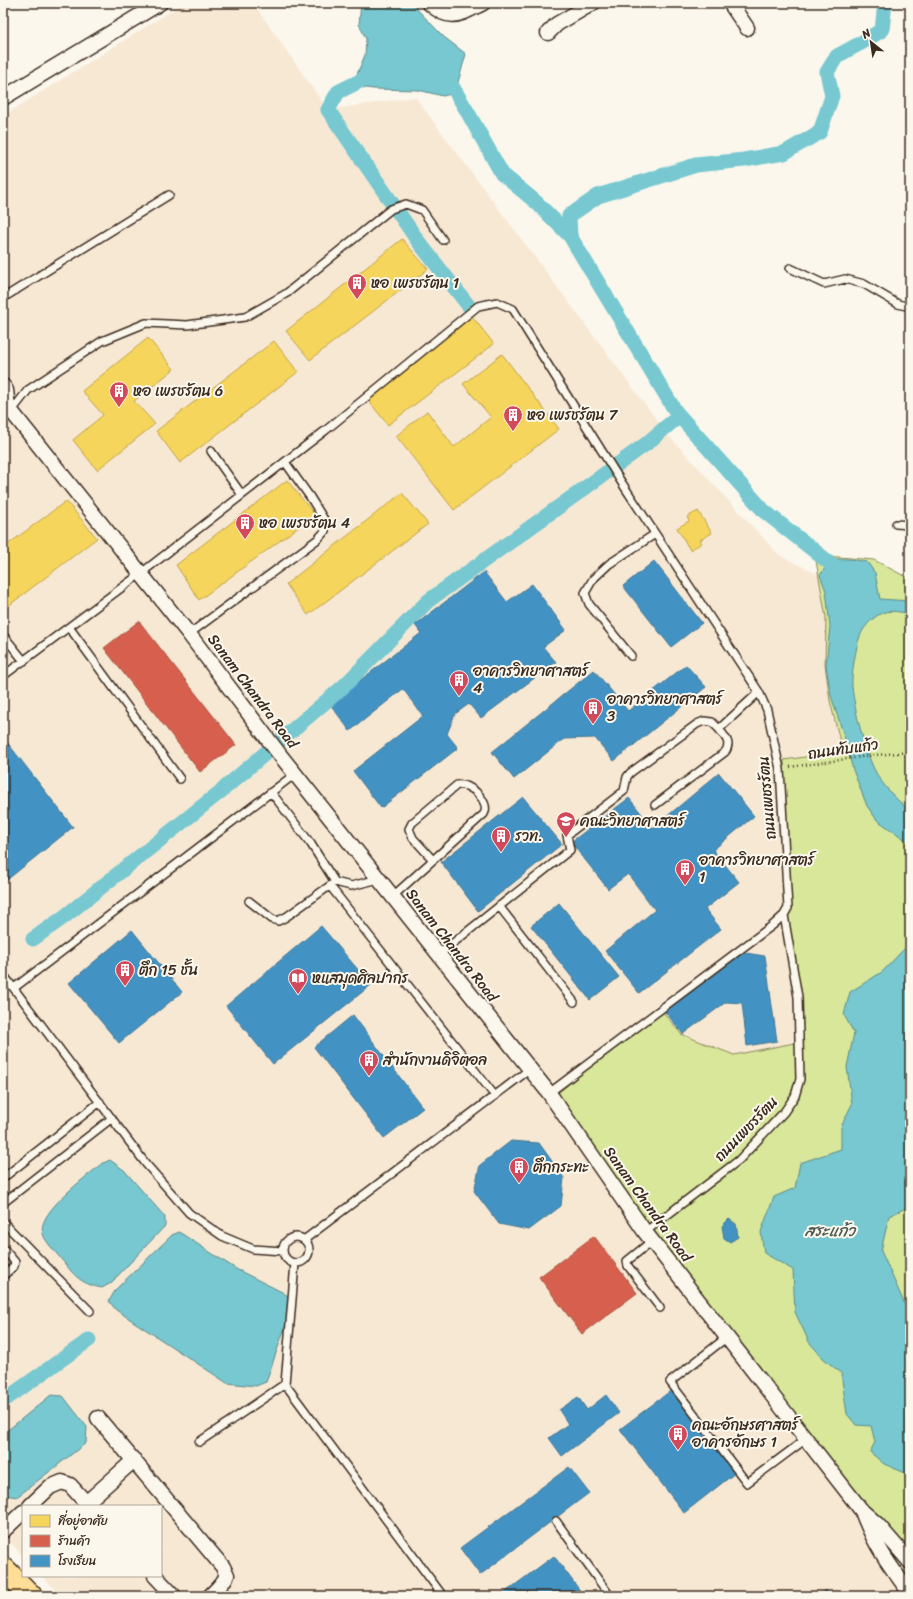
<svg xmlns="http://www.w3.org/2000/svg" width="913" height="1599" font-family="Sriracha,'Playpen Sans Thai',sans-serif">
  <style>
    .built { fill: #f7e8d4 }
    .green { fill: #d8e79a; stroke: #8a885c }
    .water { fill: #77c8d0; stroke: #5f8989 }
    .homes { fill: #f6d55c; stroke: #bea249 }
    .shops { fill: #d6604d; stroke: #a8503f }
    .schools { fill: #4393c3; stroke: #417492 }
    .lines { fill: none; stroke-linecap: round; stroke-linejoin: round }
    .canal { stroke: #77c8d0; stroke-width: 15 }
    .lane-casing { stroke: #3b2a1e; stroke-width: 10 }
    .street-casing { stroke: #3b2a1e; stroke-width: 17 }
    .highway-casing { stroke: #3b2a1e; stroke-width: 25 }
    .path { stroke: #3b2a1e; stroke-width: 2.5; stroke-dasharray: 1 3; stroke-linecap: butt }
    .lane { stroke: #fbf7ec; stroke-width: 7 }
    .street { stroke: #fbf7ec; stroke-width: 14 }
    .highway { stroke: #fedd96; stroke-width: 22 }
    .labels { text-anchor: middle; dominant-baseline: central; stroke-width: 4; stroke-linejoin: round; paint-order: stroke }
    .poi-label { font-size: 15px; fill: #3b2a1e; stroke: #fbf7ec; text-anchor: start }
    .street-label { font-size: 15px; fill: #3b2a1e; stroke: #fbf7ec }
    .water-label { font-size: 16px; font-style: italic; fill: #4d5953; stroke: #fbf7ec }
  </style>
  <rect width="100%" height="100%" fill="#fbf7ec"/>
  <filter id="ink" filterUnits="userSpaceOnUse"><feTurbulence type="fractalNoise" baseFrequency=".025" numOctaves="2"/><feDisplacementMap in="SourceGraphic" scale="8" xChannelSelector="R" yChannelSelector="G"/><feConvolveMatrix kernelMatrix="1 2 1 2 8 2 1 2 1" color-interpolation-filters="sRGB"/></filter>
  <g filter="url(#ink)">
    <path class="built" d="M184,3H253L328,110L415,97L668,435L779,555L910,621V1596H61L42,1576H161V1506H23V1556L3,1535V116Z"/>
    <path class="green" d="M815,555L874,560L910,579V1547L862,1511L645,1232L558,1093L660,1008L681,1034L734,1055L799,1042L787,920L784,760L840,752L839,737L830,701L825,664L826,618Z"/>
    <path class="water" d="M361,3H411L444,37L466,54L455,93L443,96L418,90L373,89L352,86L365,55L366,39L359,24Z
      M832,559H850L867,562L875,573L880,599L910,601V614C900,612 889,609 880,614C872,618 863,628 860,636C856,646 851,676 852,687C855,712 864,747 874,769C882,785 896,800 910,810V843L877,820L867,806L853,770L844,736L831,696L826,666L830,626L826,591L820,575Z
      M910,946V1206L889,1216L881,1251L906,1307L910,1309V1475L884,1464L870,1452L875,1442L871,1426L856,1425L847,1414L841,1373L824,1359L809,1342L795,1312L793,1270L764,1253L761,1232L774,1197L795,1188L800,1163L841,1149V1127L852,1104L847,1067L854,1033L844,1015L850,992L882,972L906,947Z
      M110,1160L124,1170L165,1217V1226L111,1283L102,1288C80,1284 74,1275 61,1259C55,1251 46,1243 43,1234C35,1213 87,1177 101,1164Z
      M179,1232L236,1269L282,1292L291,1298L292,1307L266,1382L256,1386L227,1383L116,1310L109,1301L116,1289L172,1235Z
      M51,1395L63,1396L87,1427L86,1443L17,1497L5,1495L3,1493V1434Z"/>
    <path class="homes" d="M402,239L428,269L310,360L286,331Z
      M471,315L494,344L388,425L363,394Z
      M148,338L174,369L134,401L155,424L97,470L73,440L103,415L82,391Z
      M274,341L298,372L180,463L156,431Z
      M502,354L559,429L454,510L396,436L427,411L454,447L491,417L463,384Z
      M287,480L315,515L199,600L176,565Z
      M402,493L428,524L308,615L286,584Z
      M66,501L97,538L3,610V548Z
      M698,511L712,533L700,540L702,543L690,550L677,528L689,521L687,517Z"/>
    <path class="shops" d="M139,621L236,745L200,772L104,648Z
      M594,1236L637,1293L582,1334L539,1277Z"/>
    <path class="schools" d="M654,561L702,623L671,647L623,586Z
      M484,572L507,602L532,584L566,630L543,647L556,662L481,718L469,704L455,714L447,734L458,748L381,808L353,771L423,716L403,689L350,731L330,704L421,633L415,625Z
      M686,665L706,687L614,761L595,738L564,739L514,779L492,752L594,670L628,711Z
      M3,737L73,827L3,883Z
      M719,773L754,816L713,850L739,882L705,909L721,929L639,993L605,951L655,910L628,874L608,889L571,842L629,798L653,828Z
      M523,797L562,844L478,911L441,862Z
      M559,903L619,977L590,1000L531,926Z
      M321,926L371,985L273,1064L226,1006Z
      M132,930L182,992L119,1043L69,983Z
      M739,952L765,956L777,1041L747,1046L742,1003L726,1002L683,1034L663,1009Z
      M353,1015L423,1108L384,1138L314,1047Z
      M511,1141L539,1143L564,1178L561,1206L529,1230L499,1224L474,1191L480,1165Z
      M729,1219L736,1224L738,1237L730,1242L724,1238L722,1226Z
      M673,1389L735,1473L684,1513L620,1429Z
      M606,1395L619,1413L562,1456L549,1438L568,1424L559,1410L578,1397L587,1410Z
      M569,1467L589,1493L480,1575L460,1548Z
      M554,1556L584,1596H500Z
      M825,1590L830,1596H818Z"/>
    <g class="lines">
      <path class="canal" d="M370,76L338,92L328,110L418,241L468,305
        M446,76L467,111L502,174L536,202L570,236
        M843,578L836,568L764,511L676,412L570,236L569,216L598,196L696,165L744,160L784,153L820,132L832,96L827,72L837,56L861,43L882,30L885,3
        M33,939L64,917L220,792L344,686L428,601L646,444L679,416
        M3,1401L89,1340"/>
      <g class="lane-casing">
        <path id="lane" d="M790,268L824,284L845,279L864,284L898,304L910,307
          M3,298L169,195
          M11,412L28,390L102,341L146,323L187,325L245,317L287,293L391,209L406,204L422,210L443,240
          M211,451L242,495
          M896,524L910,525
          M69,627L180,779
          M189,634L318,539L325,531V521L310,497L285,462
          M3,635L24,661
          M631,656L589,604L585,593L593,579L609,564L655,534
          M3,676L140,574L326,430L478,306L497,302L513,309L620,480L759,692L767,710L780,769L788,908L784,915L798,997L800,1079L795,1096L784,1112L739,1160L645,1232
          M655,805L725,752C732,743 725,737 719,729
          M335,882L351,886L379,879
          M330,886L495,1096
          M392,897L484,814C491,802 470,782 457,785L412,823L409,829L413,838L433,860
          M249,901L272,919L278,921L286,917L335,882L311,844L271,792
          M499,906L574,1002
          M438,955L570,850L567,835L624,791L627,777L630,773L697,724L704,721L712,722L719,729L759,692
          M3,974L146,1164L189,1213L222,1236L253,1249L283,1251
          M14,988L295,774
          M549,1093L773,925L784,915
          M3,1178L100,1102
          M3,1203L112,1118
          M3,1222L90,1311
          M283 1250a13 13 0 1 1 26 0a13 13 0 1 1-26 0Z
          M304,1240L530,1069
          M652,1241L627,1261L628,1266L660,1308
          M3,1248L15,1262L14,1266L3,1276
          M727,1337L670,1382L747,1483L806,1439
          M285,1384L295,1263
          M199,1442L285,1384L443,1596
          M556,1521L610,1596"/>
      </g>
      <g class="street-casing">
        <path id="street" d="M429,3C451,23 460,14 483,3
          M730,3L747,28
          M548,33L557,24L593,3
          M3,98L160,3
          M3,386L6,390L8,407L3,406
          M8,407L189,634L280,755L549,1093L645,1232L862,1511
          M98,1418L223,1567L227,1575C223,1584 216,1590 210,1596
          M86,1503L134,1460
          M30,1506L50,1487L62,1482L70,1485L89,1506
          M3,1531L23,1512
          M910,1562L878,1525L862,1511C874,1544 889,1565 910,1593
          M155,1576L174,1596"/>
      </g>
      <g class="highway-casing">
        <path id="highway" d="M3,1568L31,1596"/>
      </g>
      <path class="path" d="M790,767L875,755L910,752"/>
      <use href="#lane" class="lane"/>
      <use href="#street" class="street"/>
      <use href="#highway" class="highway"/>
    </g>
  </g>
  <defs>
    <g id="building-pin" transform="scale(1)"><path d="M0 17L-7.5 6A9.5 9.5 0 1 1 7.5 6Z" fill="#d1495b" stroke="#fbf7ec"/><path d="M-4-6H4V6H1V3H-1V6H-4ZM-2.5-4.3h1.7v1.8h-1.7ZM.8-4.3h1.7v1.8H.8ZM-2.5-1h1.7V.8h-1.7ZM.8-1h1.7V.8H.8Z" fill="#fff"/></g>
    <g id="university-pin" transform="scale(1)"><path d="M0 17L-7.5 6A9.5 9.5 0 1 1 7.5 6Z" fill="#d1495b" stroke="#fbf7ec"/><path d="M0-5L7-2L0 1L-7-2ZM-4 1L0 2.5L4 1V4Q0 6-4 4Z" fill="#fff"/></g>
    <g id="library-pin" transform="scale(1)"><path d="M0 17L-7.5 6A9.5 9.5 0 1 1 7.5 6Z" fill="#d1495b" stroke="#fbf7ec"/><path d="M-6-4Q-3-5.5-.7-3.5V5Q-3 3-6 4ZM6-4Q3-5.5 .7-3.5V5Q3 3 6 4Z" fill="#fff"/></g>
  </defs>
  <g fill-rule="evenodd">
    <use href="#building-pin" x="357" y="283"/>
    <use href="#building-pin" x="119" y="391"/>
    <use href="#building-pin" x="513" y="415"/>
    <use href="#building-pin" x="245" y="523"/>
    <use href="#building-pin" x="459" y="680"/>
    <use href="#building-pin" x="593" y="708"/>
    <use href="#university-pin" x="566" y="821"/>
    <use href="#building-pin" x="501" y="836"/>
    <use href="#building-pin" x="685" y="869"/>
    <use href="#building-pin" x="125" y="970"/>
    <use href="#library-pin" x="298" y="978"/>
    <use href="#building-pin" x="369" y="1060"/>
    <use href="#building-pin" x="519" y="1167"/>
    <use href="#building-pin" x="678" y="1434"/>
  </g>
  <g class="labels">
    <g class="poi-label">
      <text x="371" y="283">หอ เพรชรัตน 1</text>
      <text x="133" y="391">หอ เพรชรัตน 6</text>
      <text x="527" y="415">หอ เพรชรัตน 7</text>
      <text x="259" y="523">หอ เพรชรัตน 4</text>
      <text x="473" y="671">อาคารวิทยาศาสตร์<tspan x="473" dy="17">4</tspan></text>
      <text x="607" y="699">อาคารวิทยาศาสตร์<tspan x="607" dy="17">3</tspan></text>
      <text x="580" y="821">คณะวิทยาศาสตร์</text>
      <text x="515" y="836">รวท.</text>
      <text x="699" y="860">อาคารวิทยาศาสตร์<tspan x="699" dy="17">1</tspan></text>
      <text x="139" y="970">ตึก 15 ชั้น</text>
      <text x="312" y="978">หแสมุดศิลปากร</text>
      <text x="383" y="1060">สำนักงานดิจิตอล</text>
      <text x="533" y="1167">ตึกกระทะ</text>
      <text x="692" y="1425">คณะอักษรศาสตร์<tspan x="692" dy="17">อาคารอักษร 1</tspan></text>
    </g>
    <g class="street-label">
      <text transform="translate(253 691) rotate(53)">Sanam Chandra Road</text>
      <text transform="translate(843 749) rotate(-8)">ถนนทับแก้ว</text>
      <text transform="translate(767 798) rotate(-95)">ถนนเพชรรัตน</text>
      <text transform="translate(452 945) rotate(52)">Sanam Chandra Road</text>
      <text transform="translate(746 1129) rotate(-46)">ถนนเพชรรัตน</text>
      <text transform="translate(648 1204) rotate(54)">Sanam Chandra Road</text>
    </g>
    <g class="water-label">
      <text x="830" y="1230">สระแก้ว</text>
    </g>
  </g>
  <rect width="913" height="1599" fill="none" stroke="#fbf7ec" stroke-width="16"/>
  <rect x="8" y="8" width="897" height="1583" fill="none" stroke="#3b2a1e" stroke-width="1.5" filter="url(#ink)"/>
  <rect x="22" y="1505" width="140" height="72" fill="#fbf7ec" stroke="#aea59a"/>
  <rect x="30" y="1515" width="20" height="12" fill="#f6d55c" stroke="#aea59a"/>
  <text x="58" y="1525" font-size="12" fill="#3b2a1e">ที่อยู่อาศัย</text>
  <rect x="30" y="1535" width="20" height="12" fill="#d6604d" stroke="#aea59a"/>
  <text x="58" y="1545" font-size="12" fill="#3b2a1e">ร้านค้า</text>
  <rect x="30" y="1555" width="20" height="12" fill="#4393c3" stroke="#aea59a"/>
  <text x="58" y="1565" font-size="12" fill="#3b2a1e">โรงเรียน</text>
  <g transform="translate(871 42) rotate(330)" stroke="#fbf7ec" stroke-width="3" paint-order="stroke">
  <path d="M0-3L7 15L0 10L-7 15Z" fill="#3b2a1e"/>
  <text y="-6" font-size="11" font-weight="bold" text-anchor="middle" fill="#3b2a1e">N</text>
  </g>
</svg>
